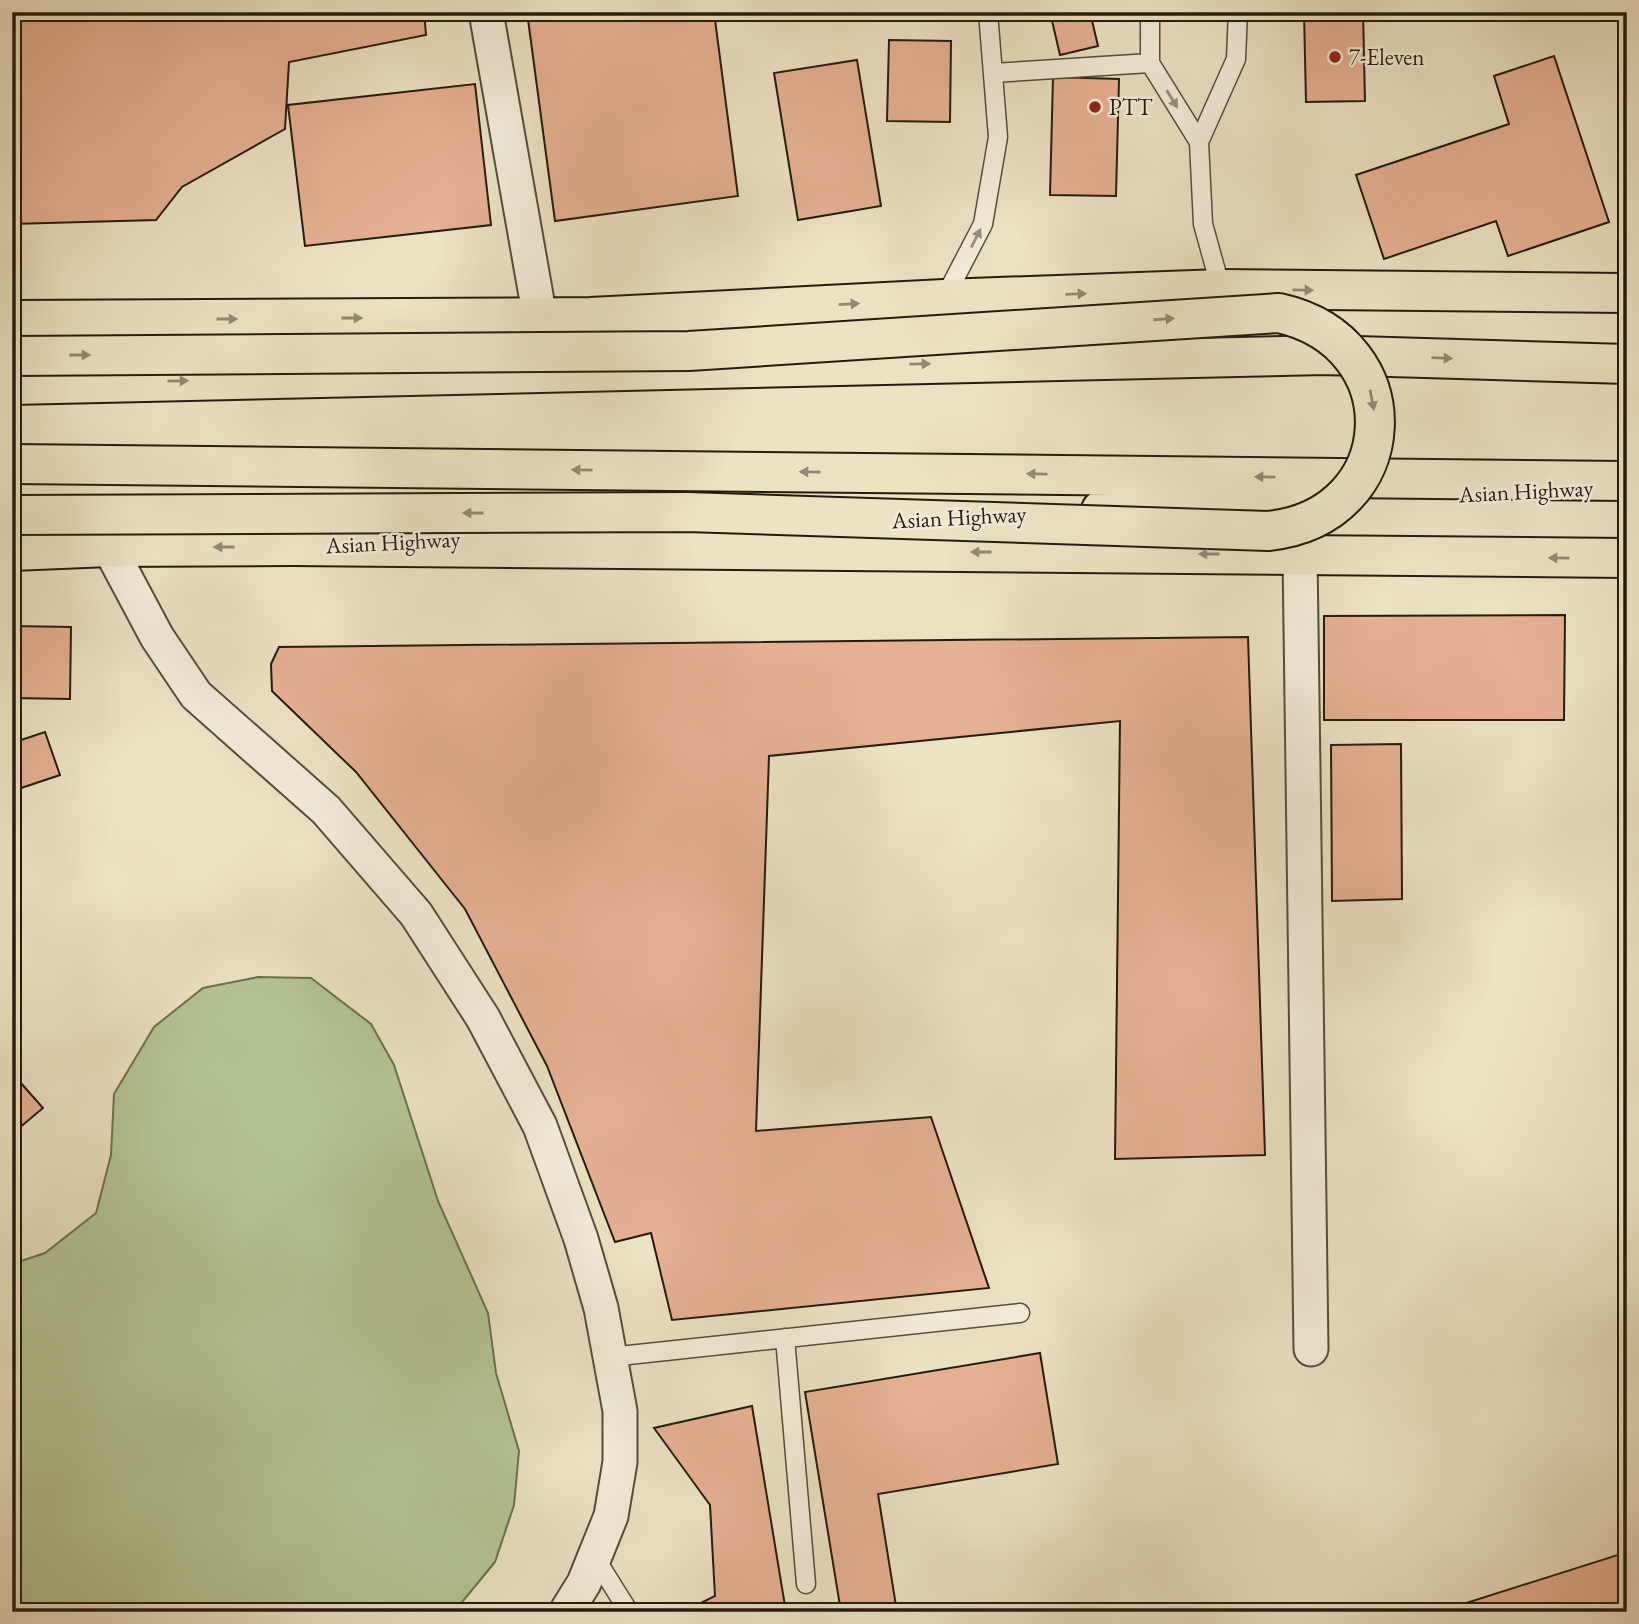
<svg xmlns="http://www.w3.org/2000/svg" width="1639" height="1624" font-family="'EB Garamond',serif">
  <style>
    .green { fill: #b4c496; stroke: #6c7052; stroke-width: 2 }
    .building { fill: #e6b094; stroke: #241b0f; stroke-width: 2 }
    .lines { fill: none; stroke-linecap: round; stroke-linejoin: round }
    .lane-casing { stroke: #564d3c; stroke-width: 21 }
    .street-casing { stroke: #564d3c; stroke-width: 37 }
    .highway-casing { stroke: #241b0f; stroke-width: 42 }
    .lane { stroke: #f3ecd9; stroke-width: 18 }
    .street { stroke: #f3ecd9; stroke-width: 33 }
    .highway { stroke: #ece2c4; stroke-width: 38 }
    .highway-bridge-casing { stroke: #241b0f; stroke-width: 42; stroke-linecap: butt }
    .highway-bridge { stroke: #ece2c4; stroke-width: 38 }
    .oneway { fill: #968e7e }
    .oneway2 { fill: #928873 }
    .poi-dot { fill: #8f2418; stroke: #f3ecd9; stroke-width: 2.5 }
    .labels { text-anchor: middle; dominant-baseline: central; stroke-width: 5; stroke-linejoin: round; paint-order: stroke }
    .poi-label { font-size: 23px; fill: #241b0f; stroke: #f3ecd9; text-anchor: start }
    .street-label { font-size: 23px; fill: #241b0f; stroke: #f3ecd9 }
  </style>
  <rect width="100%" height="100%" fill="#ece2c4"/>
  <filter id="stains"><feTurbulence type="fractalNoise" baseFrequency=".00286" numOctaves="4"/><feColorMatrix values="0 0 0 0 .2 0 0 0 0 .09 0 0 0 0 .02 0 0 0 .5 -.17"/></filter>
  <radialGradient id="worn" r=".72"><stop offset=".6" stop-color="#630" stop-opacity="0"/><stop offset="1" stop-color="#630" stop-opacity=".3"/></radialGradient>
  <path class="green" d="M258,977L311,978L371,1024L394,1065L438,1201L488,1313L496,1373L519,1451L514,1505L495,1562L454,1612H12V1264L45,1253L96,1213L111,1155L114,1094L154,1027L203,988Z"/>
  <path class="building" d="M12,12H424L426,35L289,62L285,129L182,187L156,220L12,224Z
    M527,12H714L738,196L555,221Z
    M1050,12H1090L1098,46L1060,55Z
    M1304,12H1363L1365,101L1306,102Z
    M889,40L951,41L950,122L887,121Z
    M1554,56L1609,222L1508,256L1496,221L1384,259L1356,175L1509,124L1494,76Z
    M857,60L881,206L798,220L774,73Z
    M1053,77L1119,79L1116,196L1050,195Z
    M475,84L491,225L305,246L288,105Z
    M1565,615L1564,720H1324V616Z
    M12,626L71,627L70,699L12,698Z
    M1248,637L1265,1155L1115,1159L1120,721L769,756L756,1131L931,1117L989,1288L672,1320L651,1233L615,1242L547,1066L465,909L356,772L272,691L271,664L279,647Z
    M45,732L60,775L12,791V743Z
    M1401,744L1402,899L1332,901L1331,745Z
    M12,1073L43,1108L12,1134Z
    M1040,1353L1058,1464L878,1494L897,1612H841L805,1392Z
    M752,1406L786,1612H683L715,1596L710,1505L654,1428Z
    M1627,1552V1612H1438Z"/>
  <g class="lines">
    <g class="lane-casing">
      <path id="lane" d="M1150,12V63L1199,142L1203,224L1221,289
        M993,73L1150,63
        M1199,142L1236,59L1238,12
        M944,299L983,224L998,137L988,12
        M785,1338L806,1584
        M610,1357L1020,1313
        M594,1556L629,1612"/>
    </g>
    <g class="street-casing">
      <path id="street" d="M486,12L540,318
        M109,547L157,637L196,695L326,810L416,914L483,1018L540,1126L581,1239L601,1308L620,1411V1462L611,1516L584,1583L566,1612
        M1300,555L1311,1349"/>
    </g>
    <g class="highway-casing">
      <path id="highway" d="M12,320L590,317L944,299L1221,289L1627,293
        M1323,355L1627,364
        M12,385L1325,355
        M12,464L1627,481
        M1101,510L1303,501
        M12,551L109,547L292,546L1627,558"/>
    </g>
    <use href="#lane" class="lane"/>
    <use href="#street" class="street"/>
    <use href="#highway" class="highway"/>
    <g class="highway-bridge-casing">
      <path id="highway-bridge" d="M12,356L689,351L1279,313C1413,343 1404,517 1268,531L687,512L12,515"/>
    </g>
    <use href="#highway-bridge" class="highway-bridge"/>
  </g>
  <defs><path id="oneway-solid" d="M-6-.8H1V-3.2L6.5 0L1 3.2V.8H-6Z" transform="scale(1.75)"/></defs>
  <g class="oneway">
    <use href="#oneway-solid" transform="translate(1172 99) rotate(59)"/>
    <use href="#oneway-solid" transform="translate(976 238) rotate(-63)"/>
  </g>
  <g class="oneway2">
    <use href="#oneway-solid" transform="translate(1303 290) rotate(1)"/>
    <use href="#oneway-solid" transform="translate(1076 294) rotate(-2)"/>
    <use href="#oneway-solid" transform="translate(849 304) rotate(-3)"/>
    <use href="#oneway-solid" transform="translate(352 318)"/>
    <use href="#oneway-solid" transform="translate(227 319)"/>
    <use href="#oneway-solid" transform="translate(1164 319) rotate(-4)"/>
    <use href="#oneway-solid" transform="translate(80 355)"/>
    <use href="#oneway-solid" transform="translate(1442 358) rotate(2)"/>
    <use href="#oneway-solid" transform="translate(920 364) rotate(-1)"/>
    <use href="#oneway-solid" transform="translate(178 381) rotate(-1)"/>
    <use href="#oneway-solid" transform="translate(1372 400) rotate(79)"/>
    <use href="#oneway-solid" transform="translate(582 470) rotate(-179)"/>
    <use href="#oneway-solid" transform="translate(810 472) rotate(-179)"/>
    <use href="#oneway-solid" transform="translate(1037 474) rotate(-179)"/>
    <use href="#oneway-solid" transform="translate(1265 477) rotate(-179)"/>
    <use href="#oneway-solid" transform="translate(473 513) rotate(180)"/>
    <use href="#oneway-solid" transform="translate(224 547) rotate(180)"/>
    <use href="#oneway-solid" transform="translate(981 552) rotate(-180)"/>
    <use href="#oneway-solid" transform="translate(1209 554) rotate(-180)"/>
    <use href="#oneway-solid" transform="translate(1559 558) rotate(-179)"/>
  </g>
  <g class="poi-dot">
    <circle cx="1335" cy="57" r="7"/>
    <circle cx="1095" cy="107" r="7"/>
  </g>
  <g class="labels">
    <g class="poi-label">
      <text x="1349" y="57">7-Eleven</text>
      <text x="1109" y="107">PTT</text>
    </g>
    <g class="street-label">
      <text transform="translate(1526 491) rotate(-3)">Asian Highway</text>
      <text transform="translate(959 517) rotate(-3)">Asian Highway</text>
      <text transform="translate(393 542) rotate(-3)">Asian Highway</text>
    </g>
  </g>
  <rect width="1639" height="1624" fill="none" stroke="#ece2c4" stroke-width="42"/>
  <rect x="14" y="14" width="1611" height="1596" fill="none" stroke="#241b0f" stroke-width="3.5"/>
  <rect x="21" y="21" width="1597" height="1582" fill="none" stroke="#241b0f" stroke-width="2"/>
  <rect width="100%" height="100%" filter="url(#stains)"/>
  <rect width="100%" height="100%" fill="url(#worn)"/>
</svg>
